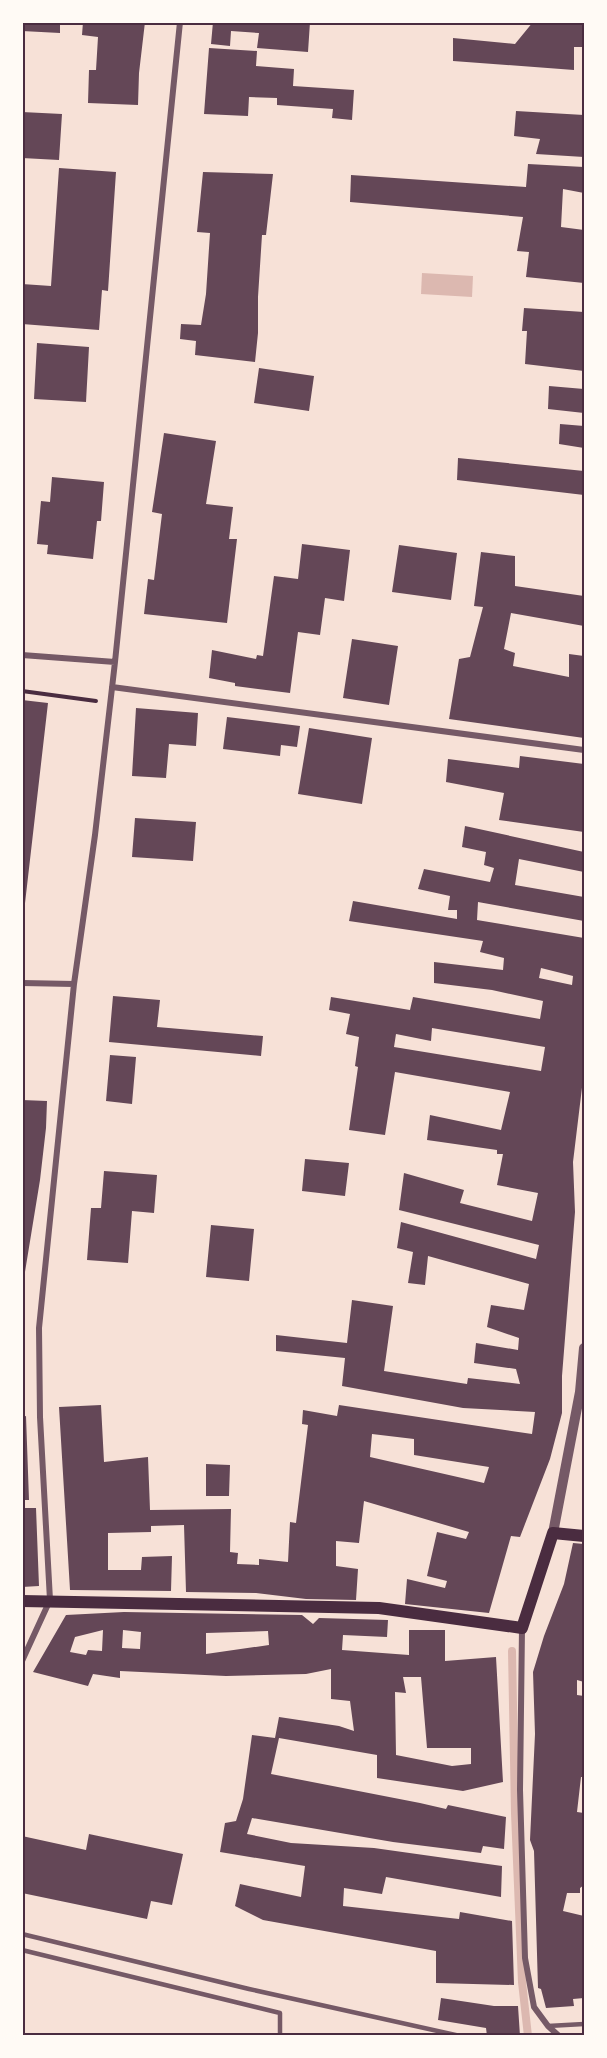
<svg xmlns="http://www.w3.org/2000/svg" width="607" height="2058" font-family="'Nunito Sans',sans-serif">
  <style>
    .water { fill: #dcb8b0 }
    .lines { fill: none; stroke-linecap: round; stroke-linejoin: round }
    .stream { stroke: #dcb8b0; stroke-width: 8 }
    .building { fill: #644757; fill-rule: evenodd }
    .path { stroke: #4a2c40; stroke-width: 4 }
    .service { stroke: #755966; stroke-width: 4.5 }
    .minor { stroke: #755966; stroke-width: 6 }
    .tertiary { stroke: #755966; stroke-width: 10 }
    .secondary { stroke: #4a2c40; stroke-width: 12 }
    .neatline { fill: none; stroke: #4a2c40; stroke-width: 2 }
  </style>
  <rect width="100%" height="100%" fill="#f7e1d7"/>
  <path class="water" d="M422,273L473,276L472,297L421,294Z"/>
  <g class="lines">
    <path class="stream" d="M512,1651L515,1813L522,1982L528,2036"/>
  </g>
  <path class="building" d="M22,22H60V33L22,31Z
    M83,22H145L139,73L138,105L88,103L89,70H96L98,37L82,35Z
    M213,22H310L308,52L257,48L259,33L231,31L230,46L211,44Z
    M533,22H584V47H574V70L453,61V38L515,44Z
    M209,48L257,51L256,66L294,69L293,86L354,90L352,120L332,118L333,109L277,105V98L249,97L248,116L204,114Z
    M516,111L584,115V157L536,154L540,139L514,136Z
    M22,112L62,114L59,160L22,158Z
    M528,164L584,167V193L563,189L561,227L584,230V283L526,277L529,252L517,251L523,217L350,202L351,175L526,187Z
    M59,168L116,172L108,291L102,290L99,330L22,324V284L51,286Z
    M203,172L273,174L266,235H262L258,297V333L255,362L195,355L196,341L180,339L181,324L201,325L206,294L210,233L197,232Z
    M524,308L584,312V371L525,364L527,331H522Z
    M37,343L89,347L86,402L34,399Z
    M259,368L314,376L309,411L254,403Z
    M549,386L584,389V413L548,409Z
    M560,424L584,426V448L559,444Z
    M164,433L216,441L206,504L233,507L229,539H237L227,623L144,614L148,579L154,580L162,514L152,512Z
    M458,458L584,471V495L457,480Z
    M52,477L104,482L101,521H97L93,559L47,554L48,545L37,544L41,501L50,502Z
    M302,544L350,550L344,601L325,598L320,635L298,632L290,693L235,686V683L209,678L212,650L256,659L257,655L263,656L274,576L298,579Z
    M399,545L457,553L451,600L392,592Z
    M481,552L515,556V586L584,596V626L511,613L504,649L515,653L513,666L569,677V654L584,656V738L449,719L459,659L470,657L483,607L474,606Z
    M352,639L398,646L389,705L343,698Z
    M22,700L48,703L24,912H22Z
    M136,708L198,713L196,746L169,744L166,778L132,776Z
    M227,717L300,726L297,747L281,745L280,756L223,749Z
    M309,728L372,738L362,804L298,794Z
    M520,756L584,764V832L499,820L504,793L446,782L448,759L519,768Z
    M135,818L196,822L193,861L132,857Z
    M465,826L584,852V872L519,859L515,885L584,897V921L478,902L477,920L584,938V1071L573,1162L575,1212L562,1376V1413L550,1459L520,1537L511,1536L489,1613L405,1604L407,1579L445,1588L447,1581L427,1576L437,1532L466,1539L469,1532L364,1501L359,1543L336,1541V1566L358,1569L356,1600L306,1599L256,1593L186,1592L184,1525L151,1526V1532L108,1533V1570H141L142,1557L172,1556L171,1591L70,1590L59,1407L101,1405L104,1462L148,1457L150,1510L231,1509L230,1552L238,1553L237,1564L259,1565V1559L288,1562L290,1522L296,1523L308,1425L302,1424L303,1410L337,1416L339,1405L532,1434L535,1412L463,1408L342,1386L345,1358L276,1351V1335L347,1343L352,1300L393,1306L384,1371L467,1384L468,1378L520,1384L516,1369L474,1363L476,1343L518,1350L519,1338L487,1327L491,1305L524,1310L529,1284L428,1256L425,1285L408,1283L413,1252L397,1248L401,1222L536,1259L539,1245L399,1210L404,1173L464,1190L460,1203L532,1221L538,1193L497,1185L503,1154H497V1150L427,1140L430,1115L501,1130L510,1092L395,1072L385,1135L349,1130L358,1067L355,1066L359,1037L346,1034L350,1014L329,1010L331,997L410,1010L413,997L540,1019L543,1001L492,990L434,983V962L503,970L504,958L480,952L483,941L349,921L353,901L457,919V910H448L450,896L418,889L424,869L490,882L494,868L484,865L486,852L462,847ZM541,968L573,976L572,985L539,978ZM432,1028L545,1047L541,1071L394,1047L396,1034L431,1041ZM372,1434L414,1439V1455L489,1467L484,1483L370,1457Z
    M113,996L160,1000L157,1027L263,1036L261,1056L109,1042Z
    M110,1055L136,1057L132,1104L106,1101Z
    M22,1100L47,1101L46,1128L40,1180L24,1278Z
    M305,1159L349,1163L345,1196L302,1191Z
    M104,1171L157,1175L154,1213L132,1211L128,1263L87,1260L91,1208H101Z
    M211,1225L254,1229L249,1281L206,1277Z
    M26,1416L29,1500H22V1417Z
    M206,1464L230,1465L229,1496H206Z
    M22,1508H36L39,1586L22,1587Z
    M573,1543L584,1544V1682L577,1680V1695L584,1696V1777H581L577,1812L584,1813V1885L580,1888V1893H567L563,1911L584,1916V1998L573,1999L574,2006L546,2008L541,1989L538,1988L534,1851L530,1840L535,1734L533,1672L544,1636L564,1584Z
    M124,1612L302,1615L313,1624L319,1618L388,1620L387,1637L343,1635L342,1650L409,1655V1630H445V1661L496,1657L503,1782L463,1791L377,1778V1755L279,1738L271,1774L420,1803L446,1809L448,1805L506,1817L504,1849L483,1846L481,1853L393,1842L252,1818L247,1834L291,1843L374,1848L502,1866L501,1897L386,1877L382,1894L344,1888L343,1906L459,1919L460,1912L512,1921L514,1985L436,1983V1951L263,1920L235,1906L240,1884L301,1897L305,1866L220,1852L225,1823L236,1821L243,1799L252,1735L275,1738L279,1717L339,1726L354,1731L350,1701L331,1699V1669L306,1674L226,1676L120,1671V1678L93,1674L88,1686L33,1672L66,1615ZM103,1630L102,1651L88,1650L86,1655L70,1652L75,1637ZM123,1630L141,1632L140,1649L122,1648ZM268,1631L269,1645L206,1654V1633ZM403,1677H421L427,1748H471V1764L452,1766L396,1755L395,1692L406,1693Z
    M89,1834L183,1854L172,1905L151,1901L147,1919L22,1893V1836L86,1850Z
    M441,1998L494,2006H518L520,2036H487L486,2028L438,2020Z"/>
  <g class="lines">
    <path class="path" d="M22,691L96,701"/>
    <path class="service" d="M22,1934L249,1989L460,2036
      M22,1950L280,2013V2036
      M548,2026L584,2024"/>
    <path class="minor" d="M22,655L115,662
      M112,687L584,750
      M22,983L74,984
      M522,1628L520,1790L525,1958L534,2007L548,2026L559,2036
      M22,1661L50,1600L40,1417L39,1328L74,984L95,835L115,662L180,22"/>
    <path class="tertiary" d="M553,1533L580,1392L584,1348"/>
    <path class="secondary" d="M22,1601L379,1608L522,1628L553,1533L584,1536"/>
  </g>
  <rect width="607" height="2058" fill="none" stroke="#fffaf5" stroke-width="48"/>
  <rect x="24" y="24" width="559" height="2010" class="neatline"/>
</svg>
